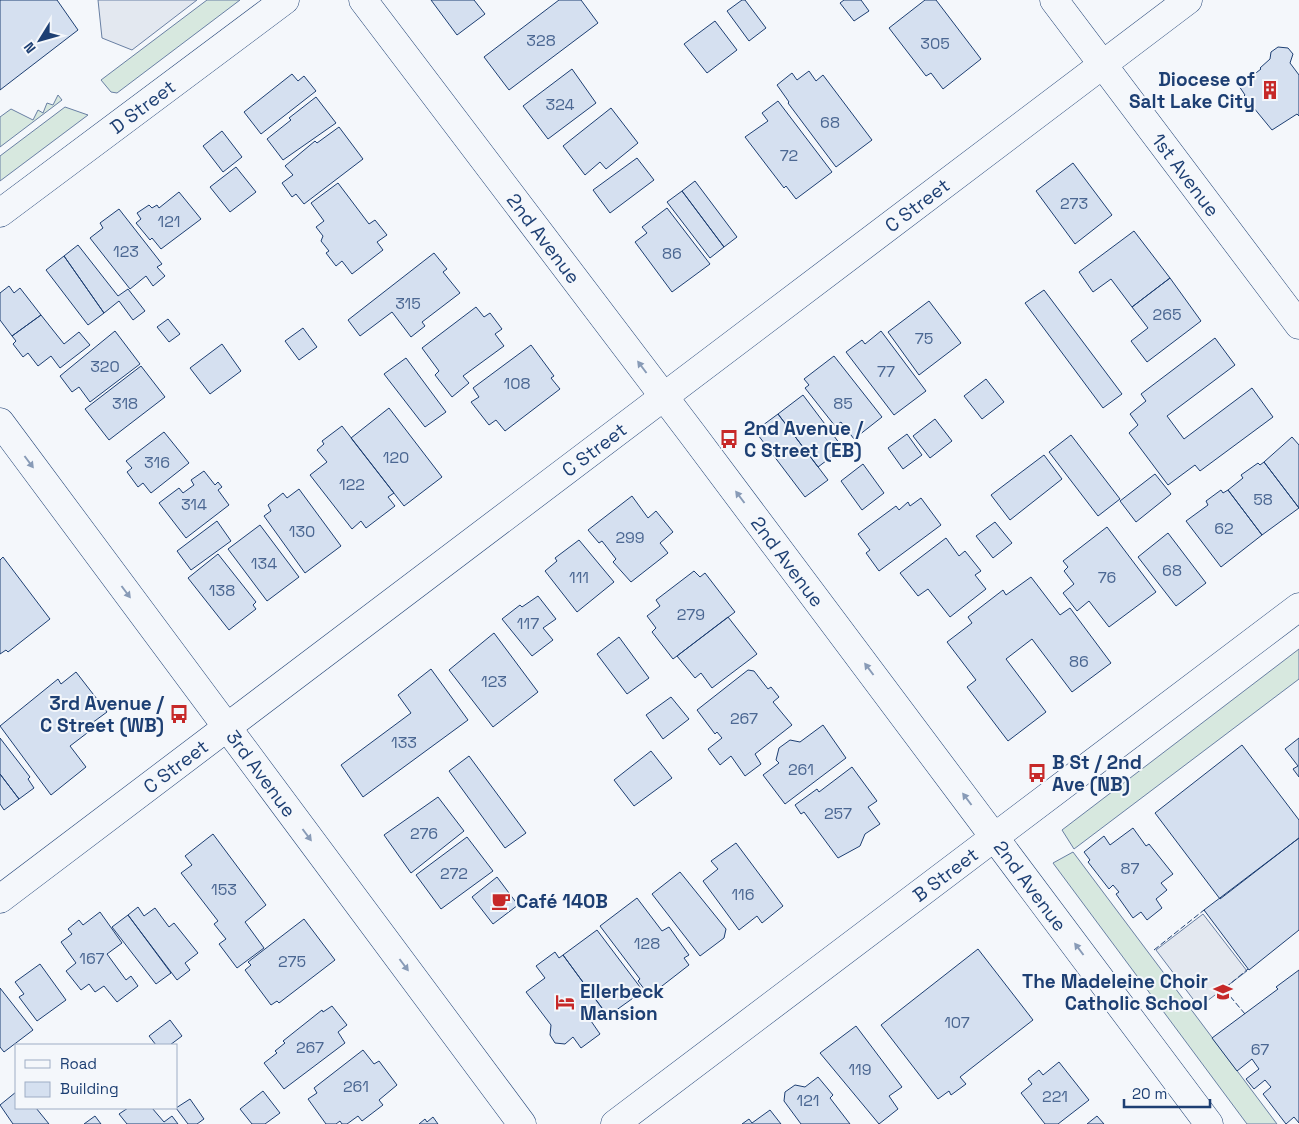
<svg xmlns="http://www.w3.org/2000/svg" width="1299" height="1124" font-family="'Space Grotesk',sans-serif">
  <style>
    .grass { fill: #d7e8df; stroke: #687fa3 }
    .parking { fill: #e3e8f0; stroke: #687fa3 }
    .building { fill: #d5e0f0; stroke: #1d3f73 }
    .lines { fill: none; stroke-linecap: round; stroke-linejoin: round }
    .minor-casing { stroke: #1d3f73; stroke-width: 29 }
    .minor { stroke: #f4f7fb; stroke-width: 28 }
    .fence { stroke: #1d3f73; stroke-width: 1; stroke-dasharray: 6 2.5; stroke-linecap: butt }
    .oneway { fill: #889bb7 }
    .labels { text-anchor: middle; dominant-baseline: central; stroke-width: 4; stroke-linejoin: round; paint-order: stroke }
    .number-label { font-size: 16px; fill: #4b6792 }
    .poi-label { font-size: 19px; font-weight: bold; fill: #1d3f73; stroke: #f4f7fb; text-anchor: start }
    .street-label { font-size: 19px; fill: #1d3f73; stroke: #f4f7fb }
  </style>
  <rect width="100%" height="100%" fill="#f4f7fb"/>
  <path class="grass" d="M207,0H240L117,93L111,92L101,80Z
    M58,95L62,100L0,147V117L11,109L33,120L38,110L43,113L47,103L53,105Z
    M65,107L88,115L0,181V156Z
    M1299,649V679L1074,849L1062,830Z
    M1073,852L1277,1124H1247L1053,863Z"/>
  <path class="parking" d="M98,0H197L132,50L102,38Z
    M1203,914L1247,971L1199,1007L1156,950Z"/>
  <path class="building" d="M0,0H57L78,30L0,90Z
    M431,0H474L485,14L457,35Z
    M559,0H581L598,23L509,90L484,57Z
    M742,0H745L766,28L749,41L727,11Z
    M844,0H861L869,11L854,21L840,3Z
    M925,0H936L981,59L943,89L931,73L926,76L889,28Z
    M715,21L737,50L707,73L684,44Z
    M1278,47L1288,48L1293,54L1290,63L1299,75V116L1297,114L1272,130L1244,96L1245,95L1239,86L1261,69L1260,68L1270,59L1271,52Z
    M572,69L596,103L548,139L523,106Z
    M809,71L816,81L823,75L872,140L836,167L788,103L789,102L777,85L792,73L797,80Z
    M292,74L298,81L304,76L316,91L261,134L244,112Z
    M316,97L336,123L283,160L267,139L291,120L289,118Z
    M778,101L832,172L796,199L786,186L784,188L745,137L768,121L762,113Z
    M611,108L638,143L606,169L600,162L585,175L563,146Z
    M339,127L363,159L304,204L296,194L292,197L282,183L293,175L285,166L315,141L317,143Z
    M222,131L242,157L223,172L203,146Z
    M637,158L654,180L610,213L593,190Z
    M1073,163L1112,215L1075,244L1036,191Z
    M236,167L256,192L230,212L210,187Z
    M695,181L737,237L724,247L682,191Z
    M338,183L369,224L375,220L387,235L377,242L383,250L352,274L342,261L336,266L326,253L329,251L321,241L323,236L316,227L324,221L311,203Z
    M682,191L724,247L710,258L667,202Z
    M179,192L201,219L161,249L152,238L150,240L136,223L141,219L137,213L149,205L152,208L157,205L159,208Z
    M667,208L710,264L672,292L635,242L647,233L642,227Z
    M119,209L162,264L157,267L165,276L153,286L146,276L130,289L90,238L103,228L100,223Z
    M1134,231L1170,278L1132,307L1111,279L1093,292L1079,272Z
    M78,245L118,296L128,289L145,311L133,320L119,301L104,313L64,256Z
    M434,253L447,269L443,272L460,293L422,322L425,326L411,337L392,312L360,336L348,320Z
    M64,256L104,313L88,325L46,270Z
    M1170,278L1201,321L1147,362L1131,341L1148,328L1132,307Z
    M9,286L14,293L20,288L41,315L12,336L0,320V293Z
    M1044,290L1122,394L1103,408L1025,303Z
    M929,301L961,343L919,375L888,332Z
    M476,307L484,317L490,313L502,329L495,334L504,346L463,376L469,383L452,397L435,375L439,371L422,348Z
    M41,315L64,344L79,332L90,345L60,368L51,356L38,366L28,353L23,357L13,344L16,341L12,336Z
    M168,319L180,334L169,342L157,327Z
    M303,328L317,347L299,360L285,341Z
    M115,331L140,364L90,402L79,387L72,392L60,376Z
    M881,331L926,391L894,415L846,352L862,340L865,344Z
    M1215,338L1235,365L1167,416L1184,439L1252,388L1273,417L1200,471L1195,465L1168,485L1129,433L1138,425L1130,414L1146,401L1141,394Z
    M222,344L241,371L210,394L190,368Z
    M531,345L554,376L551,378L560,389L505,431L496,420L489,425L471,402L479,397L473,388Z
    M834,356L882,417L854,439L841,422L835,426L805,388L809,385L804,379Z
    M406,358L446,412L425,427L384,374Z
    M141,366L165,397L109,440L85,409Z
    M986,379L1004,402L982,419L964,396Z
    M803,395L843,448L818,467L778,414Z
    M389,408L442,477L404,506L351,438Z
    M778,414L828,480L805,497L755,431Z
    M935,419L952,441L930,458L913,436Z
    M342,426L394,493L388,497L395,506L366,528L361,521L352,529L310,475L327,462L317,450L324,444L322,441Z
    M164,432L189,463L151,493L143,483L138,487L127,472L132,468L126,461Z
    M907,434L922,455L903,469L888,448Z
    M1071,435L1120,499L1098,516L1049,452Z
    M1292,437L1299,445V508L1264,462Z
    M1044,455L1062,479L1010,520L991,495Z
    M1264,462L1299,508L1262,535L1228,490L1243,478L1241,475L1258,463L1260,465Z
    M863,464L884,493L862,510L841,481Z
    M204,471L215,485L218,482L222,487L218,490L229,505L186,538L159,503L179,488L183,493L194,485L191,480Z
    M1155,474L1171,494L1136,522L1120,501Z
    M299,489L341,546L305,573L264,516L271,511L268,505L283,493L287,498Z
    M1221,490L1223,493L1228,490L1262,535L1221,567L1186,521L1208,505L1206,501Z
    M632,496L648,518L656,511L673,532L660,543L668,553L631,582L613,562L616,559L602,541L599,543L588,530Z
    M921,498L941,525L879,571L866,553L870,550L858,534L896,506L899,510L908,502L910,506Z
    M217,521L231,541L191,570L177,551Z
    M995,522L1012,543L993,558L976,536Z
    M260,525L299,577L267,601L228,549Z
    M1107,527L1156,592L1109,627L1089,601L1077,611L1063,593L1074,584L1064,571L1068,567L1063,561Z
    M1168,533L1206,583L1176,606L1138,557Z
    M946,538L959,556L965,551L981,571L975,575L986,589L950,617L928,589L918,596L900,573Z
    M579,540L614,582L577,612L545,571L557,561L555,558Z
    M218,554L256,602L253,605L256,609L229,630L188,578Z
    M3,557L50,619L8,652L6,650L0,654V560Z
    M694,571L700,577L705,573L735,612L673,659L652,632L656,628L647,616L660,606L656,600Z
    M1031,577L1060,615L1070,608L1111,663L1072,692L1032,639L1006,659L1046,712L1008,741L967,687L976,680L947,642L972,623L968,617L1003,590L1006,595Z
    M538,596L556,619L543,628L553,640L532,656L502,619L520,605L522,607Z
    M728,617L757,654L712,688L701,673L695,678L677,656Z
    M494,633L538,692L493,727L449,670Z
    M619,637L649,678L627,694L597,654Z
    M431,669L468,720L363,797L341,765L411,713L398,695Z
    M748,670L754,671L768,689L771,687L779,697L773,702L792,725L755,754L761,764L745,776L731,756L720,765L708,749L722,738L717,732L715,734L697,710Z
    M76,672L107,712L92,723L95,727L70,746L86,767L51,795L0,726L58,679L61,684Z
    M671,697L689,719L663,739L646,715Z
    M823,725L846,758L785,804L763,775L779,763L776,760L779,748L790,740L800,742Z
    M0,738L30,777L28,779L34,788L19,799L0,774Z
    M1299,738V777L1293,769L1298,766L1285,749Z
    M1242,745L1299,820V838L1220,899L1155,813Z
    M651,751L672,778L634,806L614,780Z
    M469,756L526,833L505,848L449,771Z
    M852,767L877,801L868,807L880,824L865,834L860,846L838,858L804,812L801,814L795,805L817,789L819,792Z
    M0,774L19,799L4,810L0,804Z
    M438,797L464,831L411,873L384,835Z
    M1133,828L1146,846L1149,844L1173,874L1161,883L1167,890L1156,899L1162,908L1147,920L1141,912L1133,918L1116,894L1119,892L1113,885L1109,889L1088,862L1090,860L1084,852L1104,836L1110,845Z
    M213,834L266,905L245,922L264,948L237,968L219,944L226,939L214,924L218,921L181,873L192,865L185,856Z
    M467,837L493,871L441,909L416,875Z
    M1299,838V930L1249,970L1204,910Z
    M736,843L783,906L762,923L757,916L739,930L703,881L718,869L711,861Z
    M680,872L726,929L724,938L700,956L652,894Z
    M497,877L518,905L493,924L472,897Z
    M637,898L662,931L669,927L689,955L684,958L689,965L653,993L648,988L645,990L638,981L640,979L600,926Z
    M138,907L144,916L155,908L169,927L174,923L198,953L185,963L190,970L177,980L128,915Z
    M100,912L122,943L107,954L126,980L131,976L138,986L117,1002L104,986L95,992L89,984L81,990L66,971L76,963L61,942L72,934L68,929L79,920L83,925Z
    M128,915L171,973L156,984L112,927Z
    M304,919L335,960L279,1003L277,1001L271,1005L245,970L251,965L248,962Z
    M597,930L643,991L608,1016L563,955Z
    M978,949L1033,1020L960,1077L966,1084L951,1095L949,1091L938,1099L881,1025Z
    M555,952L559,958L563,955L604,1011L591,1021L600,1034L581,1048L573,1037L565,1044L555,1043L550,1035L551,1025L526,992L545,978L536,966Z
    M40,964L66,1000L37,1021L19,997L24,994L15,982Z
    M1299,970V1123L1294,1117L1286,1124L1263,1094L1271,1087L1265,1080L1254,1089L1246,1079L1259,1069L1252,1059L1237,1071L1212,1038L1278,989L1276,987Z
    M0,988L33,1030L4,1052L0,1047Z
    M332,1006L347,1025L338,1032L345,1043L284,1089L264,1063L277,1053L275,1051L285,1043L283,1041L322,1010L323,1012Z
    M170,1020L182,1036L170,1045H156L149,1036Z
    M856,1026L902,1087L889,1096L898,1109L879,1124L820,1053Z
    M363,1050L374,1064L379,1061L397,1085L379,1100L383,1105L362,1121L358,1116L347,1124H342L340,1121L336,1124H326L308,1099L317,1093L314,1088Z
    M1059,1062L1089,1100L1058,1124H1045L1021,1093L1032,1084L1028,1079L1039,1070L1043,1075Z
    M818,1077L833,1095L830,1098L850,1124H801L784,1101L785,1092L795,1085L805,1087Z
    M263,1091L280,1113L265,1124H252L240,1109Z
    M16,1092V1108H36L49,1124H13L0,1105Z
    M190,1099L204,1119L197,1124H188L176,1108Z
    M128,1108H152L164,1122L172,1116L178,1124H127L119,1114Z
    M770,1110L781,1124H742L749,1119L752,1123Z
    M95,1116L101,1124H84Z
    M1097,1116L1104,1124H1087Z
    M433,1117L438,1124H419L425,1119L427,1122Z"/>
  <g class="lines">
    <g class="minor-casing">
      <g id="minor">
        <path id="s1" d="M363,0L693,435L1209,1124"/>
        <path id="s2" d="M1054,0L1299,325"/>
        <path id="s3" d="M0,213L285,0"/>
        <path id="s4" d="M0,422L522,1124"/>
        <path id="s5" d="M0,899L1188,0"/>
        <path id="s6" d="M615,1124L1299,607"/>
      </g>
    </g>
    <use href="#minor" class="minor"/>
    <path class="fence" d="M1154,950L1204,910L1206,913
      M1245,1014L1224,989L1248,969"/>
  </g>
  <defs><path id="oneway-solid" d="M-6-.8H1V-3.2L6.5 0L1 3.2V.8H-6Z" transform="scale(1.25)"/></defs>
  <g class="oneway">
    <use href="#oneway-solid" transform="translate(642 367) rotate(-127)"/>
    <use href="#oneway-solid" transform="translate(29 462) rotate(53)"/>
    <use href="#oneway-solid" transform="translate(740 497) rotate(-127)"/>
    <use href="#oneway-solid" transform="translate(126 592) rotate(53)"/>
    <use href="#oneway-solid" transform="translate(869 669) rotate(-127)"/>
    <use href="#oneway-solid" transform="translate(967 799) rotate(-127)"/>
    <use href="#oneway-solid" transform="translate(307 835) rotate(53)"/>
    <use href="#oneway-solid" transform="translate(1079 949) rotate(-127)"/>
    <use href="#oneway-solid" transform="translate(404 965) rotate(53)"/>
  </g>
  <defs>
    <g id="building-bare" transform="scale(1.5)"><path d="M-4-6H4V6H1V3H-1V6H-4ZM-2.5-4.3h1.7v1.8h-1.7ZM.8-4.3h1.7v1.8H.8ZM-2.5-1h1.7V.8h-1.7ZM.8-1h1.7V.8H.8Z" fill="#c62828" stroke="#f4f7fb" stroke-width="2.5" paint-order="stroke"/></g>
    <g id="bus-bare" transform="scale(1.5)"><path d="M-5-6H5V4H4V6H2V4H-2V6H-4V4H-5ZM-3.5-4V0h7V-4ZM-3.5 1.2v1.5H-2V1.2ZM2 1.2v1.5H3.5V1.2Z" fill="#c62828" stroke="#f4f7fb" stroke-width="2.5" paint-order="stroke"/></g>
    <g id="cafe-bare" transform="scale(1.5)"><path d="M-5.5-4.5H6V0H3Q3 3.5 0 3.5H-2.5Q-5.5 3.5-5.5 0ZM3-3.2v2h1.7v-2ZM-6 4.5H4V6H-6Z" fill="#c62828" stroke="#f4f7fb" stroke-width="2.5" paint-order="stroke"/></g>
    <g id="school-bare" transform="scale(1.5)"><path d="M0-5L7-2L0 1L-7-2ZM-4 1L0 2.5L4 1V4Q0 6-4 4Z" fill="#c62828" stroke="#f4f7fb" stroke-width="2.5" paint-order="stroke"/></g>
    <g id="hotel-bare" transform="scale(1.5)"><path d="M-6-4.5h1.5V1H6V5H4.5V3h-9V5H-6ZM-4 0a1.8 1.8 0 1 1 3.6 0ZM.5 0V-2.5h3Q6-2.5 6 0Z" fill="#c62828" stroke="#f4f7fb" stroke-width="2.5" paint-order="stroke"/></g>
  </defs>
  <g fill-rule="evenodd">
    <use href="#building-bare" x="1270" y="90"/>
    <use href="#bus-bare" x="729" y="439"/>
    <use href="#bus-bare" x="179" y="714"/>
    <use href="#bus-bare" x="1037" y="773"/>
    <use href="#cafe-bare" x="501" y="901"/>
    <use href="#school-bare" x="1223" y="992"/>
    <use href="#hotel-bare" x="565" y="1002"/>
  </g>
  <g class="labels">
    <g class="number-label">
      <text x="541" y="40">328</text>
      <text x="935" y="43">305</text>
      <text x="560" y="104">324</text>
      <text x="830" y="122">68</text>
      <text x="789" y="155">72</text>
      <text x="1074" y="203">273</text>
      <text x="169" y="221">121</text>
      <text x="126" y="251">123</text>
      <text x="672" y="253">86</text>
      <text x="408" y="303">315</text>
      <text x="1167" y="314">265</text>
      <text x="924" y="338">75</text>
      <text x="105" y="366">320</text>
      <text x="886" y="371">77</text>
      <text x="517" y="383">108</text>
      <text x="125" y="403">318</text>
      <text x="843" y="403">85</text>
      <text x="396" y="457">120</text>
      <text x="157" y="462">316</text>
      <text x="352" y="484">122</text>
      <text x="1263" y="499">58</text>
      <text x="194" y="504">314</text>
      <text x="1224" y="528">62</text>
      <text x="302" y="531">130</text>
      <text x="630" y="537">299</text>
      <text x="264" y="563">134</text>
      <text x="1172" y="570">68</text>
      <text x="579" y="577">111</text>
      <text x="1107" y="577">76</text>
      <text x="222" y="590">138</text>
      <text x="691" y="614">279</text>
      <text x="528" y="623">117</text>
      <text x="1079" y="661">86</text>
      <text x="494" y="681">123</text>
      <text x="744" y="718">267</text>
      <text x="404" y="742">133</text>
      <text x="801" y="769">261</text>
      <text x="838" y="813">257</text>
      <text x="424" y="833">276</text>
      <text x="1130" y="868">87</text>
      <text x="454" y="873">272</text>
      <text x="224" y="889">153</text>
      <text x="743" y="894">116</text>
      <text x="647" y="943">128</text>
      <text x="92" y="958">167</text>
      <text x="292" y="961">275</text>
      <text x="957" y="1022">107</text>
      <text x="310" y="1047">267</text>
      <text x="1260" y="1049">67</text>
      <text x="860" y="1069">119</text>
      <text x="356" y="1086">261</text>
      <text x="1055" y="1096">221</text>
      <text x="808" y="1100">121</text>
    </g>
    <g class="poi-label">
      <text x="1255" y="79" text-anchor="end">Diocese of<tspan x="1255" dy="22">Salt Lake City</tspan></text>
      <text x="744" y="428">2nd Avenue /<tspan x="744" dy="22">C Street (EB)</tspan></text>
      <text x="164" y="703" text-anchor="end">3rd Avenue /<tspan x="164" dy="22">C Street (WB)</tspan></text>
      <text x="1052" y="762">B St / 2nd<tspan x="1052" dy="22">Ave (NB)</tspan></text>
      <text x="516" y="901">Café 140B</text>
      <text x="1208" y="981" text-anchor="end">The Madeleine Choir<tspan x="1208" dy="22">Catholic School</tspan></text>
      <text x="580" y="991">Ellerbeck<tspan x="580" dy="22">Mansion</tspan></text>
    </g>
    <g class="street-label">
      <text stroke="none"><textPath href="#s3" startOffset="178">D Street</textPath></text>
      <text stroke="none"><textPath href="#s2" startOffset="219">1st Avenue</textPath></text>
      <text stroke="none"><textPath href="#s5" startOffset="1150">C Street</textPath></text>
      <text stroke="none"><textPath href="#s1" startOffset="299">2nd Avenue</textPath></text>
      <text stroke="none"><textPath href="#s5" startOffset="745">C Street</textPath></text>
      <text stroke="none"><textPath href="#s1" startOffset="704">2nd Avenue</textPath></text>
      <text stroke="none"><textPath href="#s5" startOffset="220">C Street</textPath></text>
      <text stroke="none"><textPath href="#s4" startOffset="438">3rd Avenue</textPath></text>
      <text stroke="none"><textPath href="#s6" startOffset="414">B Street</textPath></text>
      <text stroke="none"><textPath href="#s1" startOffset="1109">2nd Avenue</textPath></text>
    </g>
  </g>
  <rect x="15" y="1044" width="162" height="65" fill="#f4f7fb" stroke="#9eadc5"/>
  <rect x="25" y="1060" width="25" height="8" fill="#f4f7fb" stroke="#9eadc5"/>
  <text x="60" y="1069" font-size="15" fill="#1d3f73">Road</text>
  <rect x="25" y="1082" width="25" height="15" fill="#d5e0f0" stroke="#9eadc5"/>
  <text x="60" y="1094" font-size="15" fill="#1d3f73">Building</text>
  <g transform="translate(40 40) rotate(233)" stroke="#f4f7fb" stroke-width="4" paint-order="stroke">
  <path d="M0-4L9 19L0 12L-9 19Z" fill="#1d3f73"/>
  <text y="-8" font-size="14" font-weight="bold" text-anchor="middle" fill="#1d3f73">N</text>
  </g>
  <path d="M1124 1099v8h86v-8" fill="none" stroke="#1d3f73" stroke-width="2.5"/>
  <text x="1132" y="1099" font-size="15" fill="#1d3f73" stroke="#f4f7fb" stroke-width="4" paint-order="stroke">20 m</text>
</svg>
